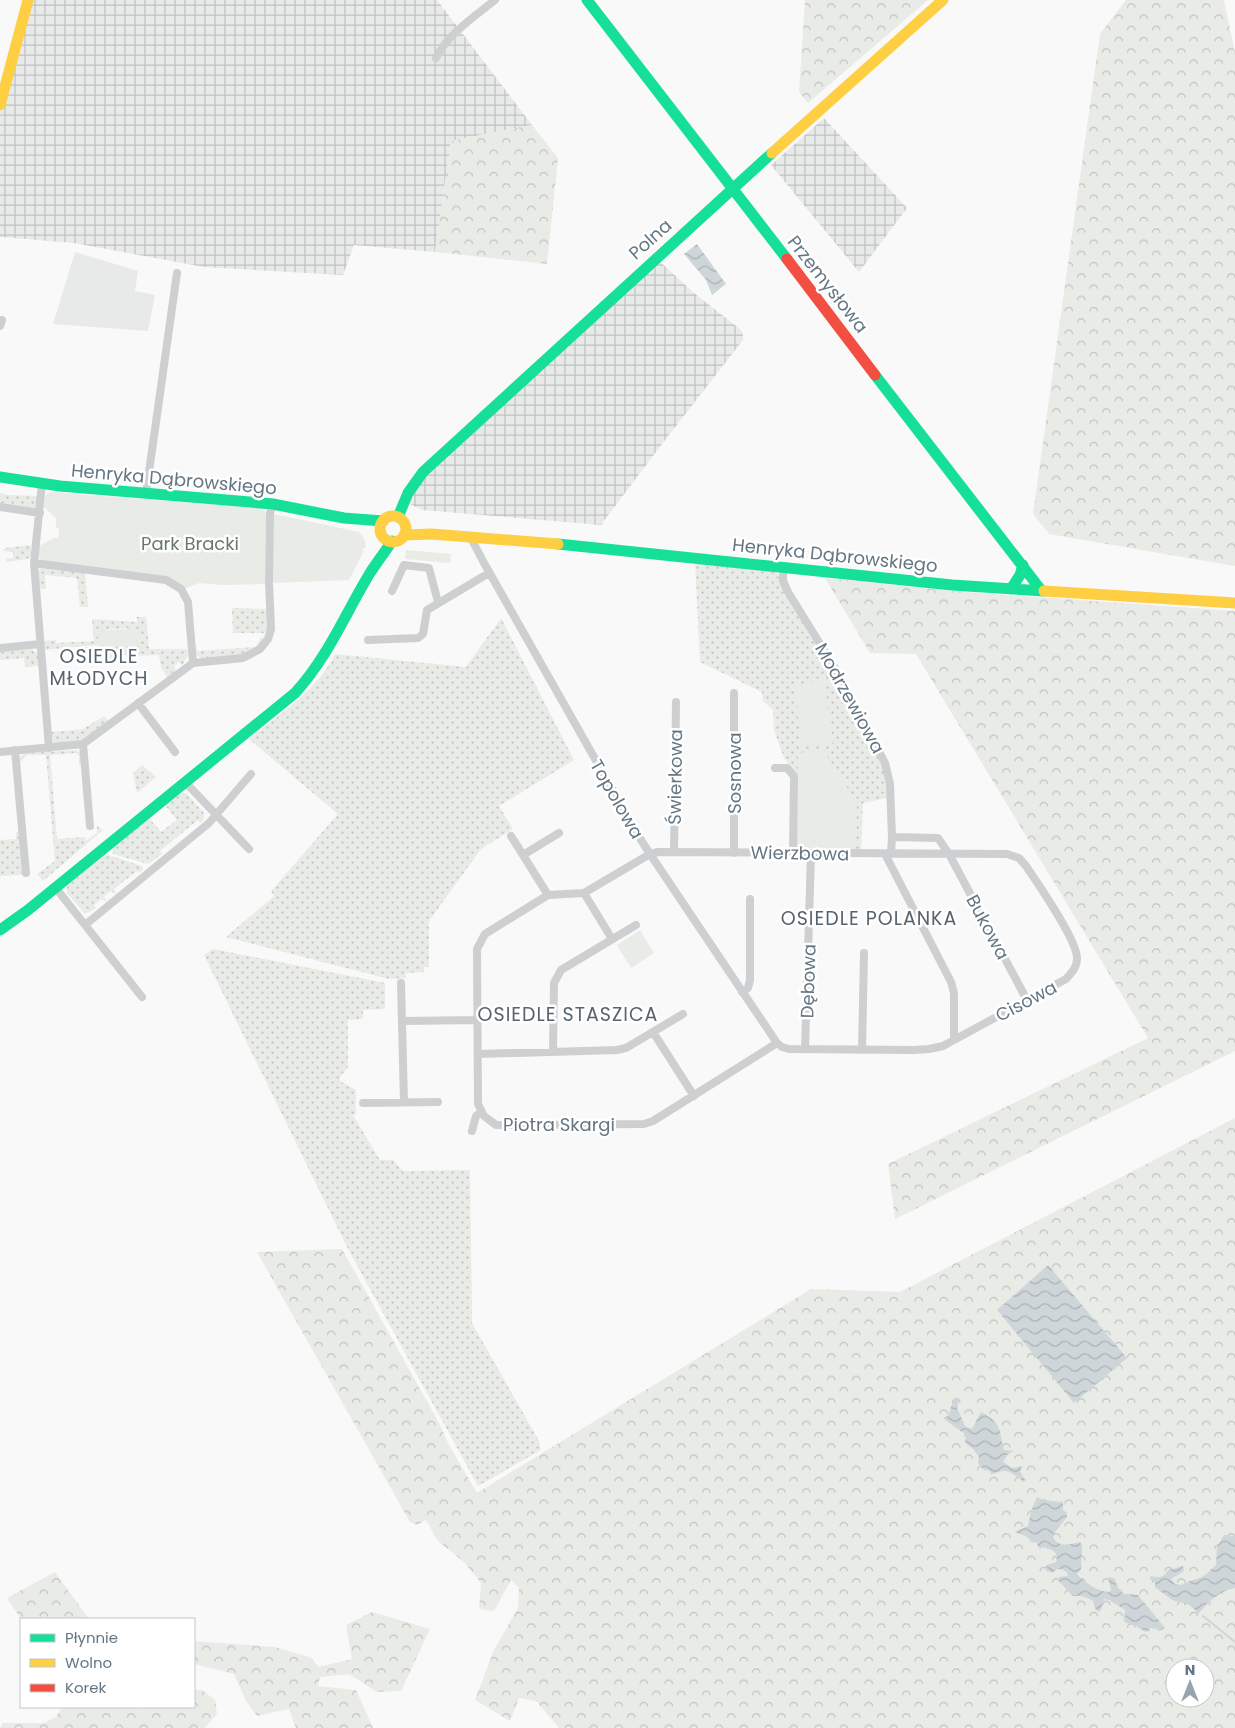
<svg xmlns="http://www.w3.org/2000/svg" width="1235" height="1728" font-family="Poppins,sans-serif">
  <style>
    .built { fill: #e8e9e9 }
    .industrial { fill: url(#industrial-grid) }
    .grass { fill: url(#grass-dots) }
    .forest { fill: url(#forest-crowns); fill-rule: evenodd }
    .park { fill: #e8ebe6 }
    .water { fill: url(#water-waves) }
    .lines { fill: none; stroke-linecap: round; stroke-linejoin: round }
    .stream { stroke: #ced6d9; stroke-width: 2 }
    .street { stroke: #cecfd0; stroke-width: 8 }
    .fast { stroke: #16e098; stroke-width: 11 }
    .slow { stroke: #ffcf43; stroke-width: 11 }
    .jam { stroke: #f24e42; stroke-width: 11 }
    .labels { text-anchor: middle; dominant-baseline: central; stroke-width: 5; stroke-linejoin: round; paint-order: stroke }
    .street-label { font-size: 18px; fill: #657683; stroke: #fff }
    .park-label { font-size: 18px; fill: #687a64; stroke: #fff }
    .neighbourhood-label { font-size: 19px; letter-spacing: 1px; fill: #57646e; stroke: #fff }
  </style>
  <defs>
    <pattern id="industrial-grid" width="8" height="8" patternUnits="userSpaceOnUse" patternTransform="scale(1.25)"><rect width="8" height="8" fill="#e8e9e9"/><path d="M0 4h8M4 0v8" fill="none" stroke="#c0c1c2"/></pattern>
    <pattern id="grass-dots" width="8" height="8" patternUnits="userSpaceOnUse" patternTransform="scale(1.25)"><rect width="8" height="8" fill="#e8ebe6"/><path d="M2 2h.1M6 6h.1" fill="none" stroke="#c0c3c0" stroke-width="1.8" stroke-linecap="round"/></pattern>
    <pattern id="forest-crowns" width="20" height="18" patternUnits="userSpaceOnUse" patternTransform="scale(1.25)"><rect width="20" height="18" fill="#e8ebe6"/><path d="M2 6a3 3 0 1 1 6 0M12 15a3 3 0 1 1 6 0" fill="none" stroke="#c0c3c0"/></pattern>
    <pattern id="water-waves" width="16" height="10" patternUnits="userSpaceOnUse" patternTransform="scale(1.25)"><rect width="16" height="10" fill="#ced6d9"/><path d="M0 5q4-4 8 0t8 0" fill="none" stroke="#abb2b5"/></pattern>
  </defs>
  <rect width="100%" height="100%" fill="#f9f9f9"/>
  <path class="built" d="M75,252L138,271L135,291L155,295L148,331L53,324Z"/>
  <path class="industrial" d="M28,0H437L532,125L451,141L435,252L354,245L343,275L204,267L74,243L0,237V105Z
    M824,118L907,208L859,272L771,165Z
    M656,258L694,293L740,329L743,333V340L662,444L603,522L602,525L422,510L410,504L408,493Z"/>
  <path class="grass" d="M0,493L9,495L38,496L37,506L33,509L0,503Z
    M31,545V555L28,559L6,562V559L13,558V552L2,551L5,548Z
    M695,562L776,572L779,576V581L835,671L874,746L885,772L888,798L863,803L861,849L796,848L798,776L784,758L774,730L773,710L763,701L762,692L700,662Z
    M41,567L85,573L88,607H80L77,578L45,575L46,589H39L38,572Z
    M232,608L267,609L268,633H233Z
    M137,617H146L149,649H187L188,655L183,664L182,665L179,662L174,666L176,670L167,677L161,667L159,655L126,656L121,651L108,661L95,662L93,648L45,652L98,646L99,648L129,628C117,629 95,627 98,645L44,650L43,641L56,640V643L94,641L92,619L137,622Z
    M501,618L574,760L499,806L513,829L481,849L429,921V967H424V972L406,973V978L389,979L226,937L274,896L271,891L338,814L249,739C280,714 317,691 335,654L466,667Z
    M261,637L264,639C259,644 256,650 249,653C238,657 212,658 200,658L195,653L193,647L196,646L197,651L256,647Z
    M31,649L38,654L39,666L25,667L24,658L0,660V651Z
    M104,716L109,721L83,740L56,744L53,741L51,732L83,729Z
    M76,750L81,753L82,765H79V756L76,753L50,755L57,839L85,837L86,841L97,833V826L103,830L43,881L37,874L55,861L46,755H26L22,761H19V758L25,753Z
    M142,765L156,777L137,793L133,773Z
    M186,793L204,813V819L200,823L198,820L160,851L162,854L148,864L113,854V851L111,848L148,817L161,832L177,820L165,805L179,794Z
    M16,832H19L23,875L0,876V840L17,839Z
    M105,854L142,866L143,869L139,873L137,871L114,889L117,895L111,891L104,896L107,902L102,899L94,905L96,908L85,914L67,893V886Z
    M213,949L385,983V1009L363,1010V1019L348,1020V1067L340,1077V1081L356,1090V1115H353L380,1160H393L403,1171L470,1170L472,1323L539,1441L541,1450L478,1486L347,1247L204,955Z"/>
  <path class="forest" d="M805,0H928L808,103L799,92Z
    M1126,0H1224L1235,53V566L1049,534L1033,514L1100,34Z
    M532,125L558,158L547,264L435,252L451,141Z
    M825,578L952,591L1235,611V1051L895,1219L888,1164L1148,1038L916,654L870,653Z
    M1235,1118V1728H559L536,1701L519,1698L510,1721L475,1700L494,1650L518,1608L519,1588L511,1580L494,1611L479,1609L481,1583L464,1562L438,1541L426,1520L417,1525L410,1522L257,1252L342,1249L439,1423L449,1445L477,1493L811,1289L900,1292ZM1175,1668H1205V1698H1175Z
    M55,1572L89,1619H21L7,1598Z
    M372,1612L430,1629L401,1691L377,1692L349,1674L320,1677L318,1686L356,1690L373,1728H296L289,1709L257,1716L246,1701L234,1674L194,1664V1641L275,1647L312,1658L318,1667L352,1659L346,1625Z
    M194,1690H202L215,1700L217,1714L205,1728H0L3,1723H44L56,1717L62,1707H135L138,1709L146,1707H194Z"/>
  <path class="park" d="M50,492L259,508L264,510L266,514L265,584L223,585L199,583L184,589L181,585L43,561L38,556L39,546L54,538H58L59,528H56V518L44,507L45,496Z
    M274,514L359,532C364,538 367,541 365,549L363,548L362,550L364,551L349,580L272,583Z
    M406,550L451,554L450,563L405,559Z
    M122,629H136L140,634L139,642L136,644L99,648L97,640L100,633L104,631Z
    M824,680L833,743L802,747L794,685Z
    M823,750L857,803L856,848H796L798,753Z
    M640,930L654,953L631,968L617,945Z"/>
  <path class="water" d="M697,244L726,284L712,295L706,280L684,254Z
    M1048,1265L1127,1358L1074,1403L997,1310Z
    M954,1398L959,1400L957,1408L965,1426L971,1429L973,1427L981,1412C1002,1423 999,1430 1004,1450L1014,1451L1007,1455L1003,1462L1012,1468L1022,1466L1020,1472L1026,1481H1023C1010,1472 1007,1467 991,1475L990,1471L983,1469L978,1463L979,1457L973,1449L965,1443L966,1435L943,1418L948,1416Z
    M1037,1497L1043,1500L1063,1502V1510L1067,1513V1517L1052,1536C1059,1548 1068,1545 1080,1542L1082,1546L1081,1569L1077,1574C1084,1582 1098,1592 1109,1592L1111,1590L1108,1577L1114,1578L1120,1592L1125,1594L1138,1595L1165,1628L1159,1631L1157,1629L1150,1628L1149,1631L1146,1632L1134,1625L1124,1622L1125,1610L1109,1600L1104,1599L1101,1610L1098,1612L1095,1608L1093,1601C1087,1597 1080,1595 1073,1596L1058,1580L1059,1577L1068,1576L1066,1570L1057,1569L1052,1573L1045,1569L1047,1565L1056,1562C1060,1549 1047,1548 1038,1547L1037,1543L1031,1542L1028,1537L1015,1532L1028,1526L1031,1511Z
    M1224,1535L1235,1536V1588C1218,1591 1209,1602 1198,1614C1187,1598 1183,1606 1171,1599C1165,1595 1160,1591 1155,1587V1583L1150,1579L1151,1576C1159,1578 1164,1578 1168,1570L1183,1566L1184,1571L1171,1579L1175,1584L1181,1585C1188,1581 1194,1580 1202,1577C1207,1574 1211,1569 1216,1565L1217,1547Z"/>
  <g class="lines">
    <path class="stream" d="M1203,1616L1235,1642"/>
    <path class="street" d="M436,58C448,34 474,17 495,0
      M0,326L2,320
      M42,483L34,563L49,748
      M146,493L177,273
      M0,507L40,513
      M472,537L473,542L484,563L641,840L650,854L777,1043L782,1047L789,1049L914,1050L929,1049L943,1046L1066,979C1071,973 1077,968 1077,959C1078,941 1038,884 1026,866L1019,858L1007,854L657,852L650,854L584,893L548,895L485,934L477,949L478,1104L484,1116L496,1125L644,1124L653,1121L777,1043
      M34,563L166,580L181,589L188,602L193,663
      M783,568V581L788,592L835,668L885,763L890,784L892,837
      M392,591L404,565L429,568L438,602
      M368,640L418,638L423,634L427,610L489,573
      M0,648L40,644
      M138,703L175,752
      M83,744L90,826
      M15,750L26,873
      M0,752L83,744L193,663L243,658L260,649L268,639L271,629L269,583L270,513L273,504
      M775,768H787L794,776L793,853
      M185,782L249,849
      M511,836L548,895
      M674,852L676,702
      M734,853V693
      M885,854L951,982L954,993V1040
      M891,854L892,837L938,838L949,854L1027,1000
      M523,855L559,833
      M55,887L142,997
      M584,893L612,939
      M85,925L209,823L251,774
      M401,983L404,1102
      M742,992L748,988L750,980V899
      M403,1021L477,1020
      M653,1032L694,1096
      M805,1049L811,854
      M862,1050L864,953
      M553,1052L554,983L561,970L636,925
      M478,1054L617,1050L626,1048L683,1014
      M363,1103L438,1102
      M472,1131L476,1116L481,1112"/>
    <path class="fast" d="M587,0L787,259
      M875,375L1041,590
      M0,477L60,486L273,504L344,518L383,521
      M398,517L408,493L423,472L772,153
      M558,544L952,585L1044,591
      M1011,589L1020,575L1023,565
      M0,930L28,910L295,693C328,657 345,614 370,573C377,562 385,552 392,541"/>
    <path class="slow" d="M0,105L28,0
      M772,153L943,0
      M380 529a13 13 0 1 1 26 0a13 13 0 1 1-26 0Z
      M404,535L432,534L558,544
      M1044,591L1235,603"/>
    <path class="jam" d="M787,259L875,375"/>
  </g>
  <g class="labels">
    <g class="street-label">
      <text transform="translate(650 239) rotate(-42)">Polna</text>
      <text transform="translate(828 284) rotate(52)">Przemysłowa</text>
      <text transform="translate(174 479) rotate(5)">Henryka Dąbrowskiego</text>
      <text transform="translate(835 555) rotate(6)">Henryka Dąbrowskiego</text>
      <text transform="translate(850 698) rotate(61)">Modrzewiowa</text>
      <text transform="translate(734 773) rotate(-90)">Sosnowa</text>
      <text transform="translate(675 777) rotate(-89)">Świerkowa</text>
      <text transform="translate(617 799) rotate(60)">Topolowa</text>
      <text transform="translate(800 853) rotate(1)">Wierzbowa</text>
      <text transform="translate(988 927) rotate(62)">Bukowa</text>
      <text transform="translate(808 981) rotate(-88)">Dębowa</text>
      <text transform="translate(1026 1001) rotate(-28)">Cisowa</text>
      <text x="559" y="1124">Piotra Skargi</text>
    </g>
    <g class="park-label">
      <text x="190" y="543">Park Bracki</text>
    </g>
    <g class="neighbourhood-label">
      <text x="99" y="656">OSIEDLE<tspan x="99" dy="22">MŁODYCH</tspan></text>
      <text x="869" y="918">OSIEDLE POLANKA</text>
      <text x="568" y="1014">OSIEDLE STASZICA</text>
    </g>
  </g>
  <rect x="20" y="1618" width="175" height="90" fill="#ffffff" stroke="#c1c8cd"/>
  <rect x="30" y="1634" width="25" height="8" fill="#16e098" stroke="#c1c8cd"/>
  <text x="65" y="1643" font-size="15" fill="#657683">Płynnie</text>
  <rect x="30" y="1659" width="25" height="8" fill="#ffcf43" stroke="#c1c8cd"/>
  <text x="65" y="1668" font-size="15" fill="#657683">Wolno</text>
  <rect x="30" y="1684" width="25" height="8" fill="#f24e42" stroke="#c1c8cd"/>
  <text x="65" y="1693" font-size="15" fill="#657683">Korek</text>
  <g transform="translate(1190 1683)"><circle r="24" fill="#ffffff" stroke="#c1c8cd"/>
  <path d="M0-4L9 19L0 12L-9 19Z" fill="#99a4ac"/>
  <text y="-8" font-size="14" font-weight="bold" text-anchor="middle" fill="#657683">N</text>
  </g>
</svg>
